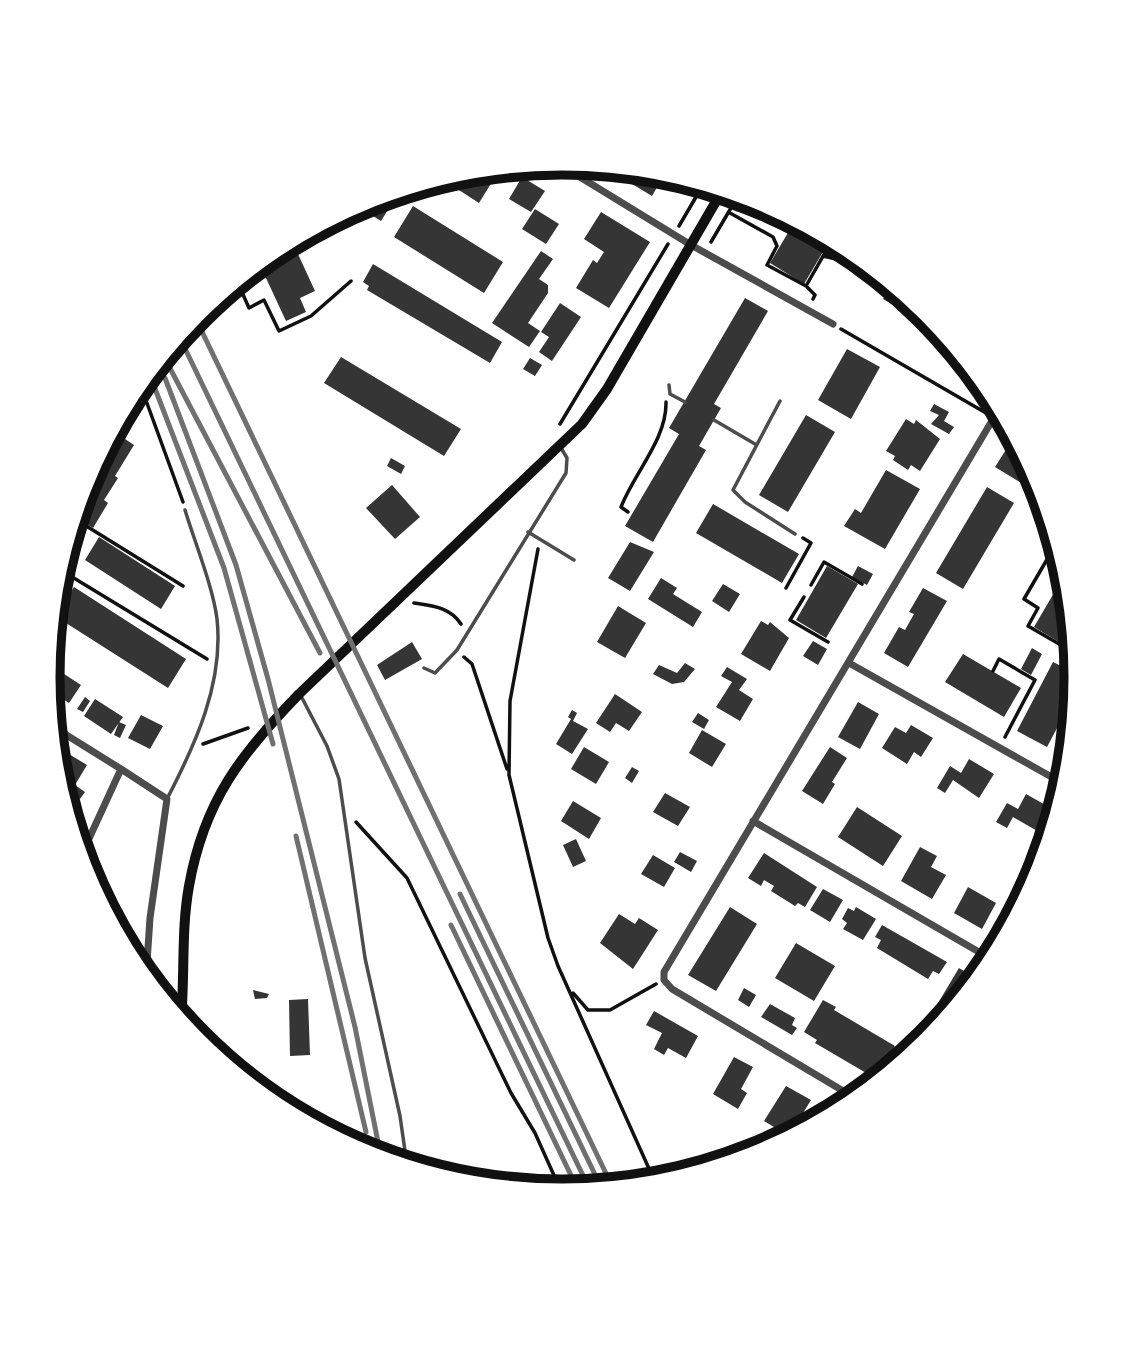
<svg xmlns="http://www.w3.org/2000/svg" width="1123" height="1354" font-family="'Source Sans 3',sans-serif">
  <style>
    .building { fill: #353535 }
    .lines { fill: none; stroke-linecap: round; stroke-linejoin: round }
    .path { stroke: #111; stroke-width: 3.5 }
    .service { stroke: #4c4c4c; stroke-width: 3.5 }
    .minor { stroke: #4c4c4c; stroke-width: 7 }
    .primary { stroke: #111; stroke-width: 10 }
    .rail { stroke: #707070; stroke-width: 5 }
    .rim { fill: none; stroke: #111; stroke-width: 9 }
  </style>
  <rect width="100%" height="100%" fill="#fff"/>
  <path class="building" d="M500,169L479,203L448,183L453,175L462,173Z
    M640,171L662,173L686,180L681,188L663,177L652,196L632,184Z
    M522,177L545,191L531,212L509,199Z
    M399,192L381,221L357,206L365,202Z
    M413,206L503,262L484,293L394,237Z
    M535,209L559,224L546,244L522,229Z
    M601,212L650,242L609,308L576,288L593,260L597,263L604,252L584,239Z
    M795,221L830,240L804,284L770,263Z
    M292,241L315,291L300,298L306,312L286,321L259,263Z
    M541,251L553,259L539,279L548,285V293L528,323L540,331L529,347L492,323Z
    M373,264L502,342L490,363L367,290L369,286L363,282Z
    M891,286L920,309L915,318L883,299Z
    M745,298L768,311L714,404L721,408L699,446L706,450L653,542L625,526L679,434L669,428Z
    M560,303L581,317L552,361L539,352L549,337L541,332Z
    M847,349L880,367L851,419L818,400Z
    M341,357L461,429L444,456L324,383Z
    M530,358L542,365L535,376L523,369Z
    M934,404L949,412L944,421L954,427L949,434L931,424L939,415L930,411Z
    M806,415L835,432L788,512L759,495Z
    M906,419L914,424L916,420L940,439L920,471L911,465L908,470L893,460L895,456L886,451Z
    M113,431L134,445L115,476L118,478L104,500L108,503L93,528L75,517L87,480Z
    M1014,437L1037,481L1031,489L995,467Z
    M391,458L405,466L401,474L387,466Z
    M886,470L920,489L885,549L844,526L855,509L861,513Z
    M392,485L420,517L395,539L366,508Z
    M987,487L1014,503L963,589L936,573Z
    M713,504L799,554L782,583L696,533Z
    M99,537L175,586L161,609L85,560Z
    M630,542L654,552L630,591L608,578Z
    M827,566L858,584L826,638L796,620Z
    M858,566L873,574L867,585L852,577Z
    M1065,574L1071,624L1059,642L1034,627Z
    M661,578L677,588L673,594L702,612L693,627L648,599Z
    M723,584L740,594L729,612L712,601Z
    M74,587L186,659L168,688L55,616Z
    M923,588L947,601L908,667L884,653L899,627L905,630L914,614L909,612Z
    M618,606L646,623L625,658L597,642Z
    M761,621L768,625L770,622L789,638L770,671L741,654Z
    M813,641L827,649L818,665L803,656Z
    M412,642L422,659L385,680L377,665Z
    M1032,648L1042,654L1031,675L1021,669Z
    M963,654L1021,688L1004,717L945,682Z
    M1053,662L1075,673L1076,677L1074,696L1047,747L1017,731Z
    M685,663L695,669L684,682L672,684L653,674L659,665L677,673Z
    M727,667L747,679L739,690L753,699L740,721L716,707L732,682L721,676Z
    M61,672L81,685L69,703L49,690Z
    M615,694L642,712L629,731L616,723L610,732L596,723Z
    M85,697L90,701L83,712L77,709Z
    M95,699L123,717L111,734L84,716Z
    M858,702L879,714L860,749L838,737Z
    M572,710L577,713L573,721L588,729L572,754L556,744L571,719L568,717Z
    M698,713L709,720L704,729L692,722Z
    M141,715L163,726L150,749L128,738Z
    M119,722L126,725L120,738L114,735Z
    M911,725L933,738L921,757L914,752L907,764L882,748L895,727L906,733Z
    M702,730L726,744L712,767L689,753Z
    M54,745L87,765L75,785L85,792L80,799L69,792L67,795L62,792Z
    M584,747L609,762L596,784L571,769Z
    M830,747L847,758L832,782L835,784L823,804L802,791Z
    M969,759L994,774L979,798L953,780L945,793L937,788L950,766L961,773Z
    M632,767L639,771L632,783L625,778Z
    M665,793L690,807L678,826L653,812Z
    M1026,794L1056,811L1046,836L1013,817L1007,828L996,822L1007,803L1018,809Z
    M573,801L601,818L589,839L561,821Z
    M857,807L902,836L883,866L838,837Z
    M576,839L586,861L573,867L563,845Z
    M920,847L937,856L931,867L946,875L932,899L901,881Z
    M680,852L697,861L691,872L674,862Z
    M764,853L817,887L805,907L798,903L795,906L771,891L774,886L764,880L761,886L748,878Z
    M653,855L675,868L664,887L641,874Z
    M968,887L996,903L982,929L954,913Z
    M823,889L843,900L830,922L810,910Z
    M730,907L757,924L716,991L688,975Z
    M856,907L876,919L863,940L843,929L847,923L842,919L848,908L854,911Z
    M619,914L635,924L639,918L658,930L633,969L600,943Z
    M882,925L947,962L939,974L933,971L928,979L877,948L881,940L875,937Z
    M796,943L835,966L814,1001L775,978Z
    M959,968L976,978L961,996L957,994L948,1009L938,1003Z
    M744,988L756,995L749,1007L738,1000Z
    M253,990L269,994L267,998L255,999Z
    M308,999L310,1055L290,1056L289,1000Z
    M823,1000L836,1007L834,1010L895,1046L891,1052L903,1059L869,1084L873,1077L815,1043L817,1040L804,1032Z
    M770,1004L795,1018L792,1025L797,1028L792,1035L761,1017Z
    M654,1011L698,1036L686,1058L668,1048L664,1055L654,1049L662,1033L646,1025Z
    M734,1057L753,1067L741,1089L747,1093L738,1109L713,1094Z
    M786,1086L811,1100L789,1136L764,1121Z"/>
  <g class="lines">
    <path class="path" d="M730,213L773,237L777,246L767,265L806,286L826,251
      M679,226L703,185
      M711,242L738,196
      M823,256L849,262
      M237,281L249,308L264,300L279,331L311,316L351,281
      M807,287L815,295L813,299
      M841,329L986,413
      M140,384L183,502
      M560,424L668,244
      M628,512L621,507C634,473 667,439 666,402
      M75,519L183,586
      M1056,544L1024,599L1038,608L1028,626L1073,652
      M538,549L510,701L509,775L548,938L558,966L655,1182
      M59,569L207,659
      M811,585L824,562L862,584
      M786,588L811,543L803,538
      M804,597L790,620L828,642
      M414,603C433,606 450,607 461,624
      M464,657L472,664L507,769
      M993,671L999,659L1035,680L1005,737
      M203,744L248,728
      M356,822L407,878L511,1093L535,1133L561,1191
      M573,993L588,1010H610L656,984"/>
    <path class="service" d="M669,385L670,394L685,402
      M780,401L733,490L745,502L795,534
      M714,420L755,444
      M528,532L574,560
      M424,668L435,673L457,650L566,473L567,458L561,448
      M301,696L327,746L339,779L365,958L400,1116L407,1165
      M167,799C195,745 224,683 217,619C213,587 195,543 185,510"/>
    <path class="minor" d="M557,163L691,245L833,324
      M849,663L1064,784
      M52,726L121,769
      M1053,778L1069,748
      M753,821L991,959
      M81,856L121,769L167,799L150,918L146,977
      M855,1098L672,989L664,980V972L999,409"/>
    <path class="primary" d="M181,1020C185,975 181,930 189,886C204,801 241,754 299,694L582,424L607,389L722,191"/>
    <path class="rail" d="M195,317L612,1186
      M179,336L589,1188
      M163,355L320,653
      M149,373L224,568L273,744
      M165,378L236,565L268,679L355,1027L381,1157
      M296,836L366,1132
      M460,894L601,1187
      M451,925L578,1190"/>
  </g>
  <path d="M0 0H1123V1354H0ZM60 677a502 502 0 1 1 1004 0a502 502 0 1 1-1004 0Z" fill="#fff" fill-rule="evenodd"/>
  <path class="rim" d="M60 677a502 502 0 1 1 1004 0a502 502 0 1 1-1004 0Z"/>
</svg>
